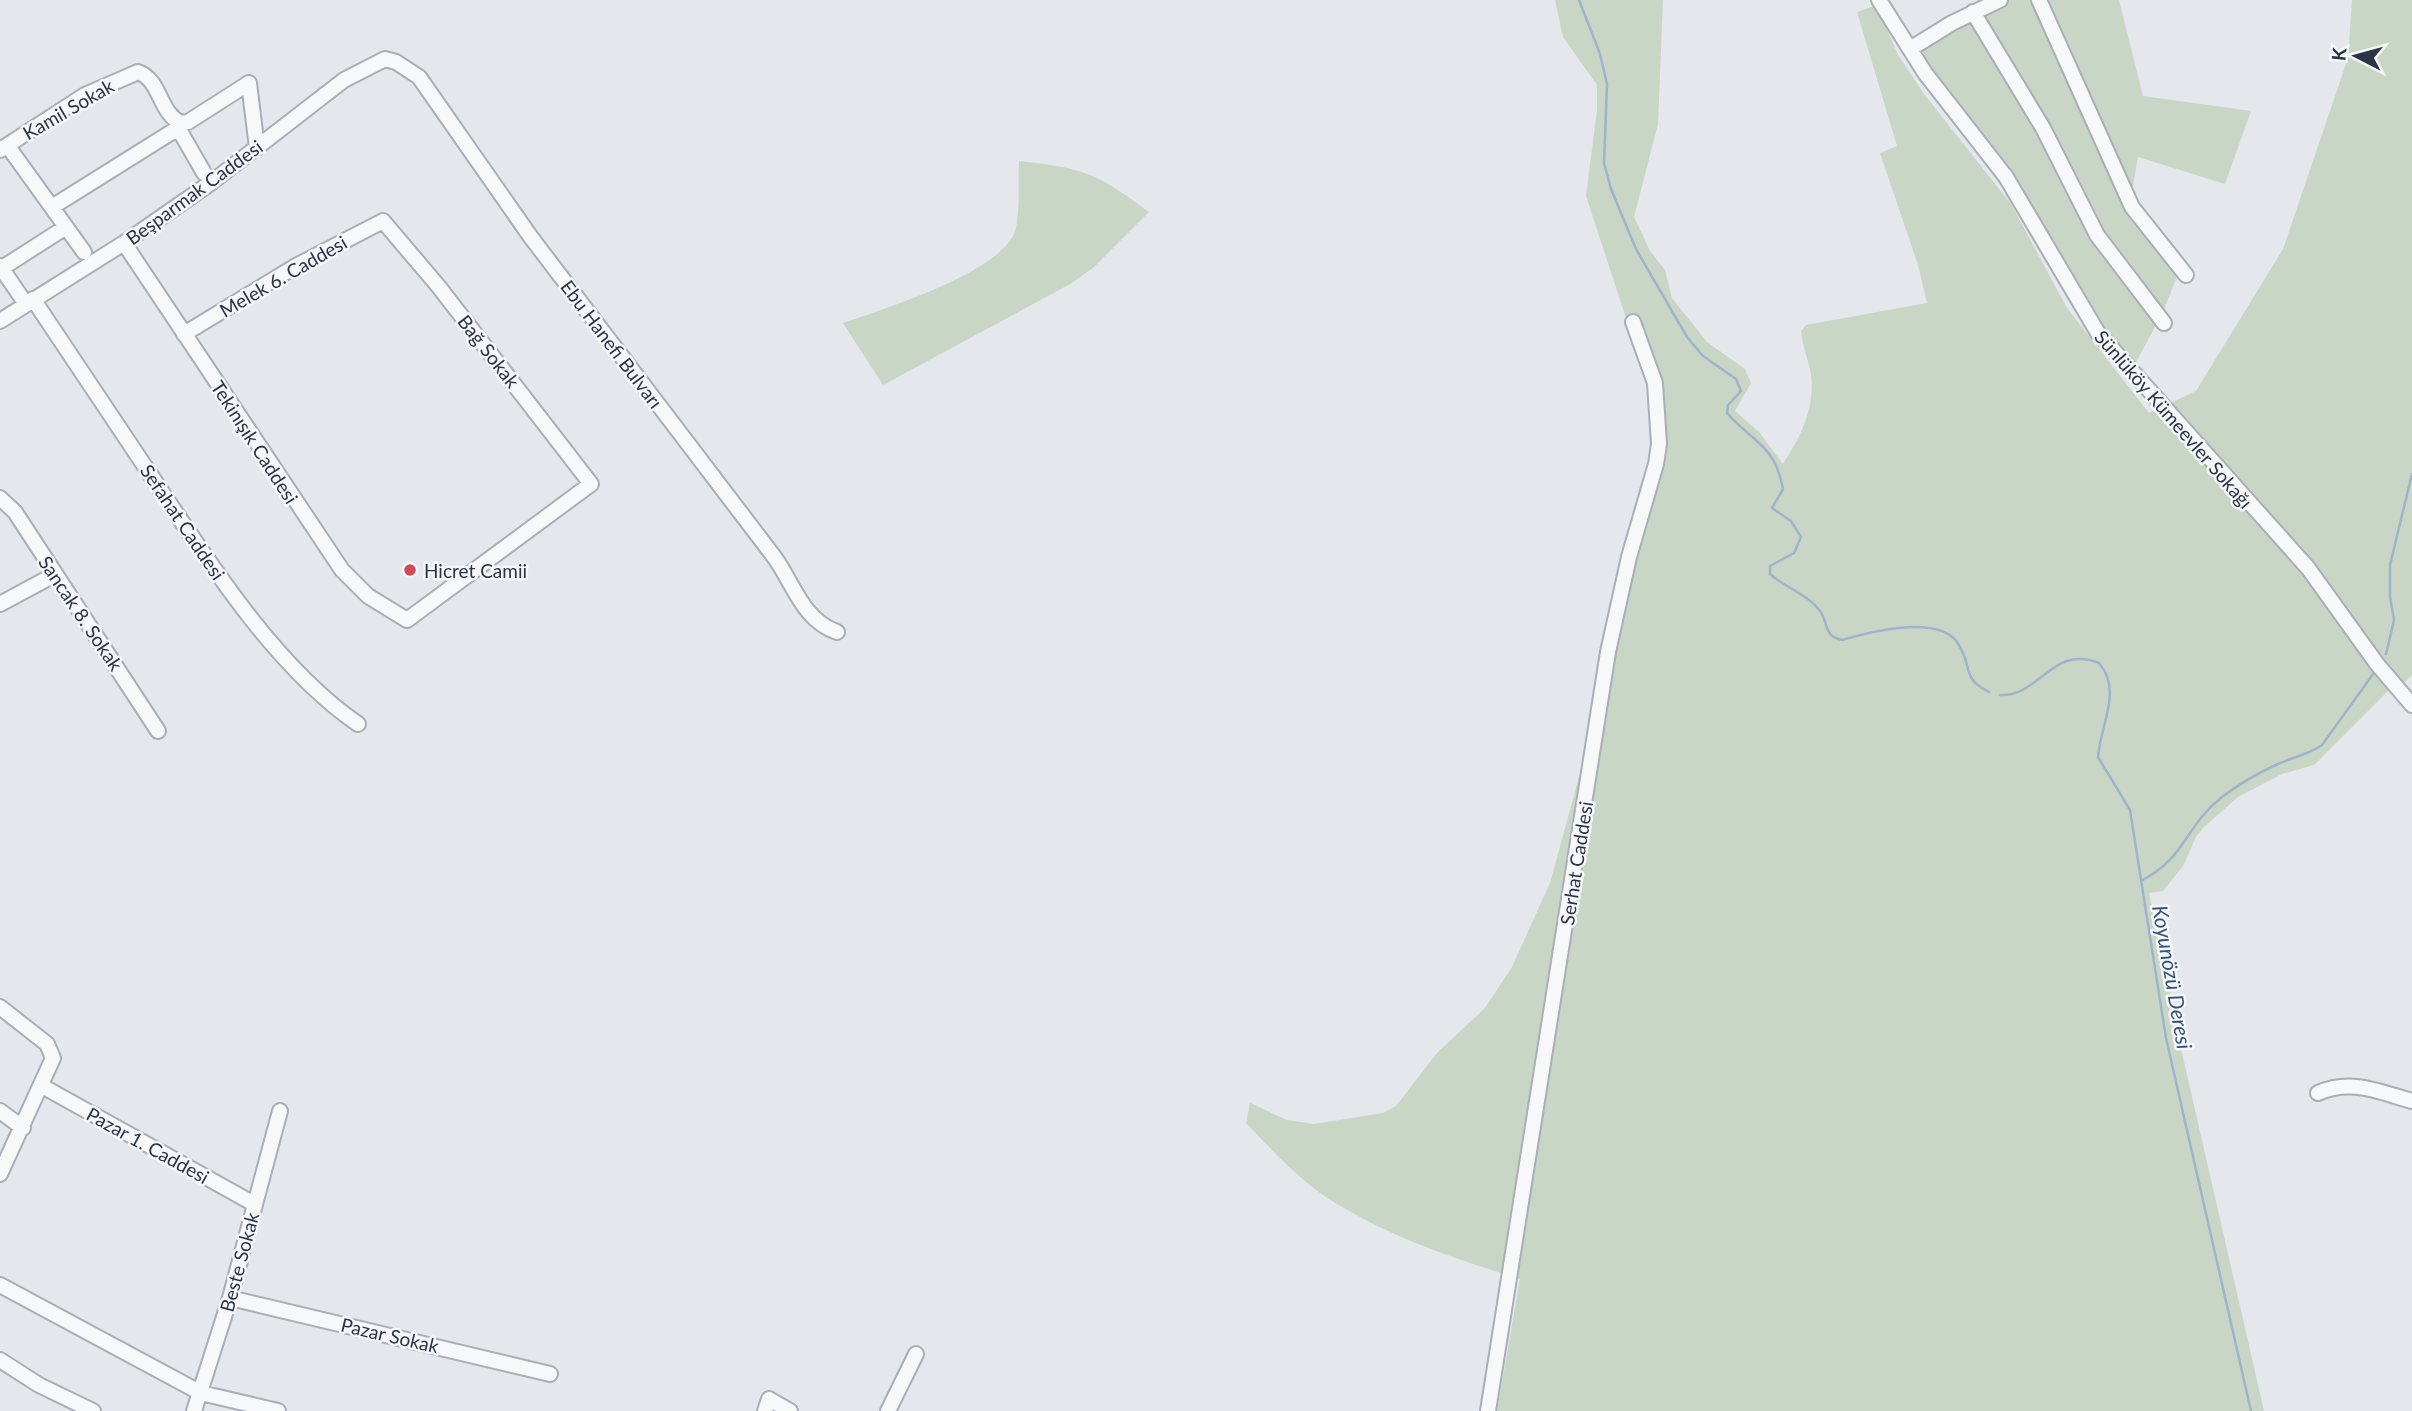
<svg xmlns="http://www.w3.org/2000/svg" width="2412" height="1411" font-family="Lato,sans-serif">
  <style>
    .green { fill: #c9d6c5 }
    .lines { fill: none; stroke-linecap: round; stroke-linejoin: round }
    .stream { stroke: #9fb4cc; stroke-width: 2.5 }
    .minor-casing { stroke: #a9aeb7; stroke-width: 18 }
    .minor { stroke: #f7f8fa; stroke-width: 14 }
    .poi-dot { fill: #d1495b; stroke: #f4f6f9; stroke-width: 2.5 }
    .labels { text-anchor: middle; dominant-baseline: central; stroke-width: 5; stroke-linejoin: round; paint-order: stroke }
    .street-label { font-size: 19px; fill: #2b3445; stroke: #f4f6f9 }
    .poi-label { font-size: 19px; fill: #2b3445; stroke: #f4f6f9; text-anchor: start }
    .water-label { font-size: 21px; font-style: italic; fill: #34527a; stroke: #f4f6f9 }
  </style>
  <rect width="100%" height="100%" fill="#e4e7ec"/>
  <path class="green" d="M1555,0H1663L1658,124L1634,217L1650,251L1665,270L1672,298L1707,342L1745,369L1751,383L1735,411L1759,432L1783,464C1802,435 1817,404 1810,369C1807,356 1802,344 1801,331L1806,325L1927,303L1918,265L1880,153L1897,146L1857,12L1877,5L1898,55L1924,94L2011,204L2067,308L2149,413L2196,391L2283,249L2348,58L2352,0H2412V675L2405,682L2392,687L2314,765L2282,774L2238,797L2204,827L2196,837L2183,866L2163,891L2149,893L2182,1053L2264,1411H1497L1520,1279C1456,1259 1395,1239 1337,1204C1303,1184 1274,1152 1246,1123L1250,1103L1287,1120L1314,1124L1383,1113L1396,1106L1437,1053L1485,1008L1512,967L1550,883L1588,744L1601,651L1619,569L1652,452L1650,399L1644,373L1586,196L1597,110V85L1563,37Z
    M2010,0H2119L2143,96L2251,111L2225,184L2138,157L2131,197L2183,261L2163,312L2135,364L2100,327L2018,183L1916,49Z
    M1019,161C1083,168 1097,173 1149,212L1094,267L1072,283L883,385L843,323C884,309 992,275 1013,236C1021,221 1018,179 1019,161Z"/>
  <g class="lines">
    <path class="stream" d="M1579,0L1600,54L1607,84L1604,163L1611,189L1636,249L1687,337L1703,356L1736,379L1741,391L1728,405L1727,413C1752,442 1775,444 1783,489L1772,508L1791,521L1801,537L1794,553L1770,566V574C1784,587 1809,595 1820,611C1829,624 1823,636 1842,640C1869,632 1941,613 1959,645C1973,668 1961,678 1989,692
      M2386,654L2394,620L2390,597V565L2412,474
      M2000,695C2040,697 2052,644 2099,663C2123,690 2100,726 2098,757L2130,810L2166,1038L2251,1411
      M2141,881C2187,857 2184,827 2222,797C2239,784 2258,773 2278,764C2293,757 2308,755 2322,745L2376,670"/>
    <g class="minor-casing">
      <path id="minor" d="M1879,0L1925,73L2006,177L2098,333L2308,568L2377,664L2412,705
        M2039,0L2132,207L2186,275
        M1973,12L2043,128L2097,235L2164,323
        M1910,49L1952,23L2000,0
        M0,150L85,95L138,72C161,80 159,113 181,123L188,122L249,83L257,148
        M12,152L84,252
        M52,207L175,130L181,133L204,173
        M124,243L342,570L368,596L407,620L591,484L439,287L383,221L296,266L184,334
        M0,266L26,304
        M2,268L66,227
        M33,299C76,363 118,426 160,489C213,569 279,670 358,724
        M0,321L124,243L212,182L344,80L385,59L396,62L419,77L530,236L775,558C794,585 803,620 837,632
        M0,498L15,512L158,731
        M0,604L54,575
        M0,1007L47,1044L53,1058L0,1174
        M42,1086L254,1204
        M2318,1093C2351,1078 2379,1092 2412,1101
        M0,1111L23,1128
        M0,1285L201,1393L278,1411
        M230,1298L550,1374
        M0,1360L39,1385L93,1411
        M194,1411L230,1298L280,1111
        M765,1411L769,1399L790,1411
        M888,1411L916,1354
        M1488,1411L1608,652L1629,557L1656,464L1659,444L1655,383L1633,322"/>
    </g>
    <use href="#minor" class="minor"/>
  </g>
  <circle class="poi-dot" cx="410" cy="570" r="7"/>
  <g class="labels">
    <g class="street-label">
      <text transform="translate(68 109) rotate(-30)">Kamil Sokak</text>
      <text transform="translate(194 192) rotate(-36)">Beşparmak Caddesi</text>
      <text transform="translate(283 276) rotate(-30)">Melek 6. Caddesi</text>
      <text transform="translate(612 344) rotate(53)">Ebu Hanefi Bulvarı</text>
      <text transform="translate(489 351) rotate(52)">Bağ Sokak</text>
      <text transform="translate(2174 419) rotate(49)">Sünlüköy Kümeevler Sokağı</text>
      <text transform="translate(255 442) rotate(57)">Tekinışık Caddesi</text>
      <text transform="translate(183 522) rotate(56)">Sefahat Caddesi</text>
      <text transform="translate(81 613) rotate(56)">Sancak 8. Sokak</text>
      <text transform="translate(1576 863) rotate(-81)">Serhat Caddesi</text>
      <text transform="translate(148 1145) rotate(29)">Pazar 1. Caddesi</text>
      <text transform="translate(239 1262) rotate(-75)">Beste Sokak</text>
      <text transform="translate(390 1335) rotate(13)">Pazar Sokak</text>
    </g>
    <g class="poi-label">
      <text x="424" y="570">Hicret Camii</text>
    </g>
    <g class="water-label">
      <text transform="translate(2173 977) rotate(80)">Koyunözü Deresi</text>
    </g>
  </g>
  <g transform="translate(2356 56) rotate(276)" stroke="#f4f6f9" stroke-width="5" paint-order="stroke">
  <path d="M0-5L12 26L0 18L-12 26Z" fill="#2b3445"/>
  <text y="-10" font-size="19" font-weight="bold" text-anchor="middle" fill="#2b3445">K</text>
  </g>
</svg>
